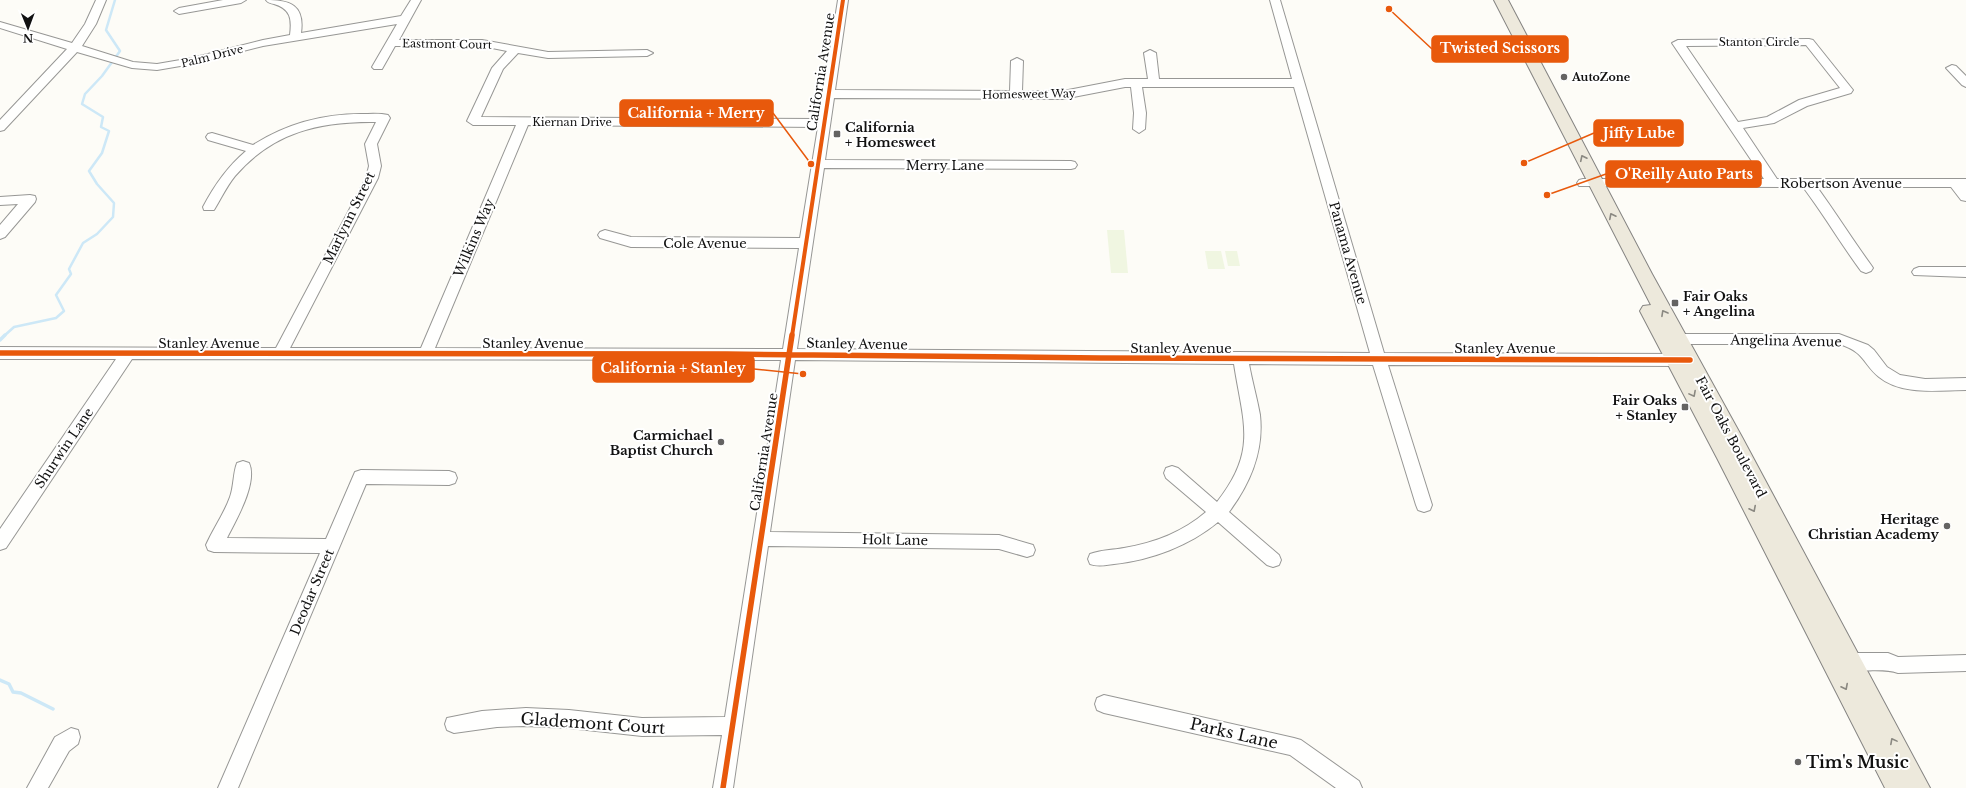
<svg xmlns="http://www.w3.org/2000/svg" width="1966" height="788" font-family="'Libre Baskerville',serif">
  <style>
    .pitch { fill: #f0f6e1 }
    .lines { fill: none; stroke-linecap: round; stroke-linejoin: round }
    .stream-far1 { stroke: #cde8f7; stroke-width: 2.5 }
    .stream { stroke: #cde8f7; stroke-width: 3.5 }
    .minor-casing { stroke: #979795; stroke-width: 2 }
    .major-casing { stroke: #858482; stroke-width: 2 }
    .minor { fill: #fffffe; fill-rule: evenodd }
    .major { fill: #ede9dc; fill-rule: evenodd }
    .cycleway-far1-casing { stroke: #fff; stroke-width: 6 }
    .cycleway-casing { stroke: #fff; stroke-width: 8 }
    .cycleway-far1 { stroke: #e8590c; stroke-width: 4 }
    .cycleway { stroke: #e8590c; stroke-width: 5.5 }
    .oneway { stroke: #8a8881 }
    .poi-dot { fill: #646362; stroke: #fff; stroke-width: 1.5 }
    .labels { text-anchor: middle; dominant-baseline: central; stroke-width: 4; stroke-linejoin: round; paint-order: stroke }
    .far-street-label { font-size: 11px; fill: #111; stroke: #fff }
    .far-poi-label { font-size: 11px; font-weight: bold; fill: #111; stroke: #fff; text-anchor: start }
    .street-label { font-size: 13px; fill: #111; stroke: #fff }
    .poi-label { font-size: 13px; font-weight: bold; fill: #111; stroke: #fff; text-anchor: end }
    .near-street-label { font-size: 16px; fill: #111; stroke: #fff }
    .near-poi-label { font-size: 16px; font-weight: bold; fill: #111; stroke: #fff; text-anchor: start }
    .leader { fill: none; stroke: #e8590c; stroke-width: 1.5 }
    .callout-dot { fill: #e8590c; stroke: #fff; stroke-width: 1.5 }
    .callout { fill: #e8590c; stroke: #e8590c; stroke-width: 1.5 }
    .callout-label { font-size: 14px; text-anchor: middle; font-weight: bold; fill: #fff }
  </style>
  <rect width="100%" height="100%" fill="#fdfcf7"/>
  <path class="pitch" d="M1107,230H1124L1128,273H1111Z
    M1205,251H1221L1225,269H1208Z
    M1225,251H1237L1240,266H1228Z"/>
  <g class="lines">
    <path class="stream-far1" d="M4,336L14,327L56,318L64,311L56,295L71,274L69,269L83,243L97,234L113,217L114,203L97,184L89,171L102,153L109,131L101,127L103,117L82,104L85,94L102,76L120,51L106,30L115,0"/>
    <path class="stream" d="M0,340L5,335
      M0,680L9,684L13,692L21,693L53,709"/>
    <g class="minor-casing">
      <path id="minor" d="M96,0H106L96,24L82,46L133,62L157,64L192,58L263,40L290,35C292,19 291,9 274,4C270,3 268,3 266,0C290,0 305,5 301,33L401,16L411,0H421L399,40H482L548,52L647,50L653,53L647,56L548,58L518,53L503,69L481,117L819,119L838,0H848L835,90L1010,91L1011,61L1017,58L1023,61L1022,91H1063L1125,79H1148L1144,53L1150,50L1156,53L1159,79H1292L1270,0H1280L1384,353L1685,354L1690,356L1692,360L1690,364L1685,366L1388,365L1432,505L1430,510L1424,512L1418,510L1416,505L1373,365L1249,364C1252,381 1257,398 1260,415C1264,452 1250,484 1229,512L1279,555L1281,560L1279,565L1273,567L1267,565L1218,522C1189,546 1151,560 1114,564C1106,565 1098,567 1090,564L1088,559L1090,554C1101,550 1113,550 1124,548C1154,543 1183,532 1206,512L1166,478L1164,473L1166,468L1172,466L1178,468L1217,502C1258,450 1243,423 1234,364L795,360L770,532L999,535L1033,545L1035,550L1033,555L1027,557L999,549L768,546L733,788H713L722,735L642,736L569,728L526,726L497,727L454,733L447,730L445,724L447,718L482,711L526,708L569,710L642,718L725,717L781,360L132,359L6,548L0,550V529L116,359H0V347L276,348L366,178L369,166L365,144L376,122C320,121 273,132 235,176C226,187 221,199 214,210H204L203,207C214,186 227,167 246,151L208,140L206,137L208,134L212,133L253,145C286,124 322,114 361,114C370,114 380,113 388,115L390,118L377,144L381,166L378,178L290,348H421L516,125H473L467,121L492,68L507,51L482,46H395L382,69H374L372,67L397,24L263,46L192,64L157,70L132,68L77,52L4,130L0,131V120L67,49L0,28V22L72,43L85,24ZM1125,87H1131L1134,113L1133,129L1139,133L1145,129L1146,113L1142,87H1294L1370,353L797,349L824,168L1071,169L1075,168L1077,165L1075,162L1071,161L825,160L834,98L1063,99ZM528,125L818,127L800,238L631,237L605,230L600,232L598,235L600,238L631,247L799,248L783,349L435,348Z
        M223,0H246L241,3L179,14L174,11L179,8Z
        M1809,39L1813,40L1853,90L1851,93L1807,106L1774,123L1743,128L1777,179H1966V201L1961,200L1951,187H1817C1836,213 1852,239 1871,265L1873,268L1871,271L1866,273L1861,271C1841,244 1824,215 1803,187L1579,186L1577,183L1579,180L1583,179H1764L1672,43L1678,40ZM1806,45L1840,88L1799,100L1767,117L1738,122L1686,46Z
        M1952,65L1956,66L1966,76V87L1962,85L1946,68Z
        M30,195L35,196L36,199L35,202L5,237L0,239V225L18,204L0,205V197Z
        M1919,267H1966V277L1914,275L1912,272L1914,269Z
        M1669,334H1839L1868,345L1874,350L1887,367L1900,375L1925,379L1966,378V390C1939,390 1902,396 1879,377C1862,363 1865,352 1839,344H1669L1664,343L1662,339L1664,335Z
        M243,461L249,463C258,483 236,520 227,538L326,539L355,472L361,470L449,471L455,473L457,478L455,483L449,485L366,484L238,788H218L320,553L214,552L208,550L206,545C213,529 224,514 230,497C234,486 233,473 237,463Z
        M1851,653H1888L1898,657L1966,655V671L1898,673C1881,667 1862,674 1845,667L1842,661L1845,655Z
        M1104,695L1294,738L1301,740L1359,781L1362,788H1336L1290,755L1104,713L1097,710L1095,704L1097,698Z
        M71,728L78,730L80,737L78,744L69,751L48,788H27L55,737Z"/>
    </g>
    <g class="major-casing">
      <path id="major" d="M1494,0H1508L1652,274L1742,437L1930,788H1885L1717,458L1640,311L1643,306L1651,305Z"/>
    </g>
    <use href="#minor" class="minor"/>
    <use href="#major" class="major"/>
    <g class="cycleway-far1-casing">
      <path id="cycleway-far1" d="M792,336L843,0"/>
    </g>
    <g class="cycleway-casing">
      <path id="cycleway" d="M0,353L727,354L1100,358L1690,360
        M723,788L792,335"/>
    </g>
    <use href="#cycleway-far1" class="cycleway-far1"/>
    <use href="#cycleway" class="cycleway"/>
  </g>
  <defs><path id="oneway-chevron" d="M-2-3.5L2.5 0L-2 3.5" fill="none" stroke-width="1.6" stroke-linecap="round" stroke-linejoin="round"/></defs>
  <g class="oneway">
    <use href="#oneway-chevron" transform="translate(1583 158) rotate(-116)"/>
    <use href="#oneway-chevron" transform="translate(1612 216) rotate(-117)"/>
    <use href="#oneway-chevron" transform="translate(1664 313) rotate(-119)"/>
    <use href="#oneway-chevron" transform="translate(1693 394) rotate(62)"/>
    <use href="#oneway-chevron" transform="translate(1753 509) rotate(63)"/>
    <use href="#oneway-chevron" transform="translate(1845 687) rotate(63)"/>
    <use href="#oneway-chevron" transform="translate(1893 741) rotate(-118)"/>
  </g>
  <g class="poi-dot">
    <circle cx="1564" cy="77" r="4"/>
    <rect x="833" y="130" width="8" height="8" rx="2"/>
    <rect x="1671" y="299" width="8" height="8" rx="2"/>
    <rect x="1681" y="403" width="8" height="8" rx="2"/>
    <circle cx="721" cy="442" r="4"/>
    <circle cx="1947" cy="526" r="4"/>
    <circle cx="1798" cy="762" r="4"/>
  </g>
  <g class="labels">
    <g class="far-street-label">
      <text x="1759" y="42">Stanton Circle</text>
      <text transform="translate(447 44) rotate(1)">Eastmont Court</text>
      <text transform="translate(212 56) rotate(-14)">Palm Drive</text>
      <text transform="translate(1029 94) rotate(-1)">Homesweet Way</text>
      <text x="572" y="122">Kiernan Drive</text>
    </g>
    <g class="far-poi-label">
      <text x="1572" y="77">AutoZone</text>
    </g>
    <g class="street-label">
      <text transform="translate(821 72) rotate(-81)">California Avenue</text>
      <text x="945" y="165">Merry Lane</text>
      <text x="1841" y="183">Robertson Avenue</text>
      <text transform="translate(349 218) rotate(-64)">Marlynn Street</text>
      <text transform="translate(474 238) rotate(-67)">Wilkins Way</text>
      <text x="705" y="243">Cole Avenue</text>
      <text transform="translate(1348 253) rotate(74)">Panama Avenue</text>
      <text transform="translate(1786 341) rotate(1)">Angelina Avenue</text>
      <text x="209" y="343">Stanley Avenue</text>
      <text x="533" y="343">Stanley Avenue</text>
      <text transform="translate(857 344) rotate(1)">Stanley Avenue</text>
      <text x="1181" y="348">Stanley Avenue</text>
      <text x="1505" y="348">Stanley Avenue</text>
      <text transform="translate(1731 437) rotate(62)">Fair Oaks Boulevard</text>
      <text transform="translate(64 448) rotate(-56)">Shurwin Lane</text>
      <text transform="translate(764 452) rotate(-81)">California Avenue</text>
      <text transform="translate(895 540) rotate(1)">Holt Lane</text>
      <text transform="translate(312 592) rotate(-67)">Deodar Street</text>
    </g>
    <g class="poi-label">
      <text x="845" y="127" text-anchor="start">California<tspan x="845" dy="15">+ Homesweet</tspan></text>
      <text x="1683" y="296" text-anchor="start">Fair Oaks<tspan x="1683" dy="15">+ Angelina</tspan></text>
      <text x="1677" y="400">Fair Oaks<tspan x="1677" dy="15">+ Stanley</tspan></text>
      <text x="713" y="435">Carmichael<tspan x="713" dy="15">Baptist Church</tspan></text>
      <text x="1939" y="519">Heritage<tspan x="1939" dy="15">Christian Academy</tspan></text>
    </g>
    <g class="near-street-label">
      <text transform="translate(593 723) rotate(4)">Glademont Court</text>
      <text transform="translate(1234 733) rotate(13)">Parks Lane</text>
    </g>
    <g class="near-poi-label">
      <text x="1806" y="762">Tim's Music</text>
    </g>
  </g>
  <path class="leader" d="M1389 9L1432 49M811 164L773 113M1524 163L1594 133M1547 195L1606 174M803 374L754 369"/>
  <g class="callout-dot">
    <circle cx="1389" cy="9" r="4"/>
    <circle cx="811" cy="164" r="4"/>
    <circle cx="1524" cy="163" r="4"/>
    <circle cx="1547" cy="195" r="4"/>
    <circle cx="803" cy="374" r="4"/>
  </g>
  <g class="callout">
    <rect x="1432" y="36" width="136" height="26" rx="4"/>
    <rect x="620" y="100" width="153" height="26" rx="4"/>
    <rect x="1594" y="120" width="89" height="26" rx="4"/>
    <rect x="1606" y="161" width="155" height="26" rx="4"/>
    <rect x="593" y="356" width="161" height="26" rx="4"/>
  </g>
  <g class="callout-label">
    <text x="1500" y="53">Twisted Scissors</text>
    <text x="696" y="118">California + Merry</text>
    <text x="1639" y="138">Jiffy Lube</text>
    <text x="1684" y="179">O'Reilly Auto Parts</text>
    <text x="673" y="373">California + Stanley</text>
  </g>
  <g transform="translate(28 28) rotate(179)" stroke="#ffffff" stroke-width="3" paint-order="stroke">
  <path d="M0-3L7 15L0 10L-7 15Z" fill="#111111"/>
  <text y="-6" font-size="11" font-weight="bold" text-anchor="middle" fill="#111111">N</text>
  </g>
</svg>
